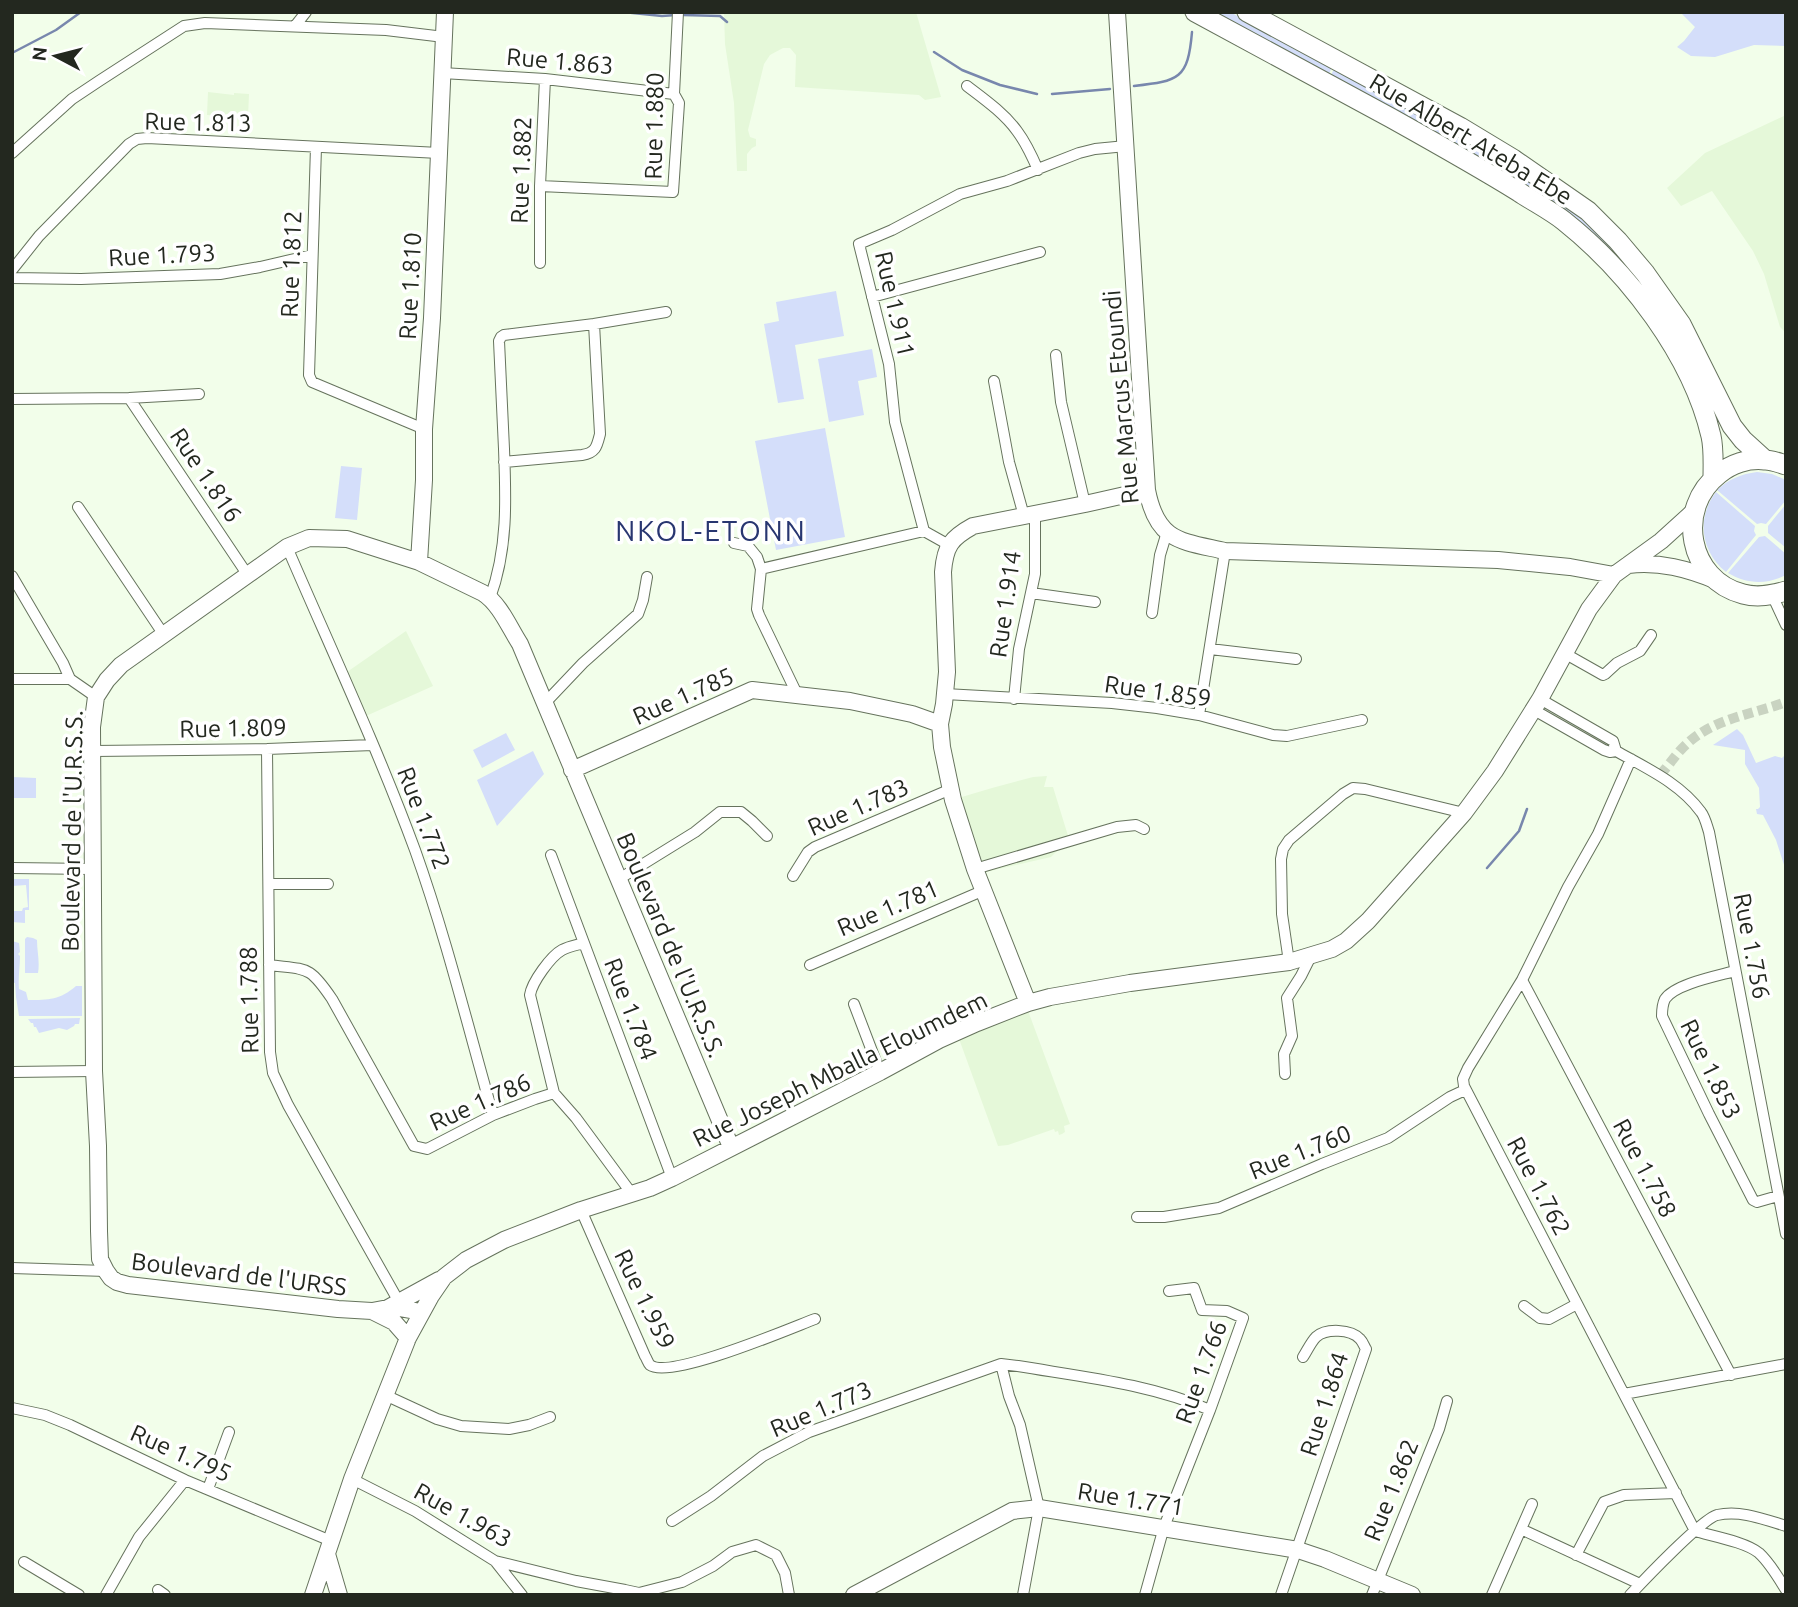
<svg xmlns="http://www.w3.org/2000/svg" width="1798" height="1607" font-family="Ubuntu,sans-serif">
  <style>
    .built { fill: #e5f8d9 }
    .green { fill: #d4defa }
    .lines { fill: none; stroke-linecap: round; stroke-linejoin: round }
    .stream { stroke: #7887ad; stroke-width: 2.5 }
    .street-tunnel { stroke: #c9d3c1; stroke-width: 10; stroke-dasharray: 10 5; stroke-linecap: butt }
    .street-casing { stroke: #66735d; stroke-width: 12 }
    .secondary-casing { stroke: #66735d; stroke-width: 18 }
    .highway-casing { stroke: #66735d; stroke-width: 21 }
    .street { stroke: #fff; stroke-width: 10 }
    .secondary { stroke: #fff; stroke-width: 16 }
    .highway { stroke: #fff; stroke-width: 19 }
    .labels { text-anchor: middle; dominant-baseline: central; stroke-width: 7; stroke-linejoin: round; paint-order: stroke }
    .street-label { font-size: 24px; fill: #23281f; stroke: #fff }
    .quarter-label { font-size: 28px; letter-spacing: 2px; fill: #283670; stroke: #fff }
  </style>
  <rect width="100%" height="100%" fill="#f2feea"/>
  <path class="built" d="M724,12H916L941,97L925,100L919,95L795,87L796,55L790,48H783L770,55L764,64L748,130L750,137L756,139V146L752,148L747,154V171H737L734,103L725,44Z
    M208,92L234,95V93L249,94L248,117L230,116L229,119H226L225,116L207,115Z
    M1784,116H1786V333L1780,327L1764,274L1753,251L1712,191L1681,206L1667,188L1705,153Z
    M406,631L433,686L366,716L347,672Z
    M1047,776L1044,787H1053L1069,839L1051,857L981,873L955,799L992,788L1033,777Z
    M1027,1008L1070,1124L1064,1126L1065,1132L1062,1134L1059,1135L1058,1131L1055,1132L1054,1129L1008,1145L998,1146L958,1036Z"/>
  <path class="green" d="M1215,12H1230L1332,67L1329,74Z
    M1680,12H1786V46L1754,45L1715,57L1691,56L1677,47L1684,41L1695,27Z
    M1334,69L1397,102L1454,137L1451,143L1331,75Z
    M1457,138L1518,172L1515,178L1454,144Z
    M1522,174L1591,224L1629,263L1625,266C1592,229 1561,205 1519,180Z
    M836,291L844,336L795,345L804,399L778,403L764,324L779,321L776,302Z
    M872,349L877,377L858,381L864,415L829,422L818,359Z
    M825,428L845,537L776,550L755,441Z
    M341,466L362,468L357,520L335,518Z
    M1757,472L1772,474L1786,480V500L1766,524L1761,523L1757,524L1717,490C1729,479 1741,474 1757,472Z
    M1716,492L1755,526L1754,531L1756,535L1726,572C1701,552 1696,518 1716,492Z
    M1786,504V548L1768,533V526Z
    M1765,536L1786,554V575C1766,585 1747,584 1728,573L1759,537Z
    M1737,729L1743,735L1756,763L1775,756L1782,758L1786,754V871L1776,840L1763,815L1757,814L1756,809H1758L1760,807L1759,788L1745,764V750L1713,745Z
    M506,733L515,750L482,768L473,750Z
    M533,751L544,774L497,826L477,780Z
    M12,777L36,778V798H12Z
    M12,879H29V910H25V923L12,922L13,911H22L23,908L28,907L26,885L12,886Z
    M27,937L33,938L37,940C37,952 40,961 38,973H25V939Z
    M12,941L19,943L20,952L18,954L20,956C20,966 18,978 19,989L26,992L28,1000C49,1000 60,1000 76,986H82V1016H19L16,997L15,983L12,982Z
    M80,1018L79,1024H75L74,1026L67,1030L59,1028L39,1033L36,1027H34L33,1023H31L28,1019Z"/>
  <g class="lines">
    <path class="stream" d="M623,12L662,16L676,15
      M683,15L720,16L727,22
      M934,52L962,70L1000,85L1037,94
      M12,53L56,30L81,12
      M1134,86C1179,81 1188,79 1192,32
      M1052,94L1110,89
      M1487,868L1519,831L1527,809"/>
    <path class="street-tunnel" d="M1660,775C1670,764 1678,751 1689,742C1716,718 1754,714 1786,702"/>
    <g class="street-casing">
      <path id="street" d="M295,26L306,12
        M442,73L545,79L674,94
        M967,86C984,99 1004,113 1017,131C1026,143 1032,156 1038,170
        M316,147L309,375L312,382L424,429
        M12,153L72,99L99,81L184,26L205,23L386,30L444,37
        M540,186L673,192L679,103L674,94L678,12
        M540,263V186L545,79
        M12,270L39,236L129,144L137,139L147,138L439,153
        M12,278L81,279L220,274L260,267L312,255
        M872,297L1040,252
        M594,324L666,312
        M1056,355L1061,402L1085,504
        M994,381L1009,462L1024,516
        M129,398L247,574
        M12,399L129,398L199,394
        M78,507L164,635
        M924,531L895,422L889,364L859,244L892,230L960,194L1007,181L1079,153L1095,149L1126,146
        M924,531L949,545
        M734,543L748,546L757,557L761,569L924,531
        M287,547C330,647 377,747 415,850C446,937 468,1027 493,1115
        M761,569L757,609L759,615L797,694
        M12,576L63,663L70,679L96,697
        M1031,593L1095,602
        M1772,595L1786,625
        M490,598C508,549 506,499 504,449C502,413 501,377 499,341L501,337L504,335L594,324L600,434C597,446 596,453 582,455L504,462
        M1152,613L1160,555L1167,532
        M1210,649L1296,659
        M1564,653L1603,675L1605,674L1617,663L1640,651L1651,635
        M12,679H70
        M945,694L1112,703L1157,708L1199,715L1273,735L1287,736L1362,720
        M1014,699L1019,649L1035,574V514
        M1540,699L1613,741L1616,751
        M545,703L583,663L638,614L643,600L647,577
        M1534,710L1604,750L1610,752L1616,751C1646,768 1680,783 1701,812C1705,817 1707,826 1709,832L1786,1234
        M1199,715L1225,551
        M267,749L270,1052L273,1073L288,1105L399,1302
        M93,751L267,749L373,745
        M1631,759L1598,834L1568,887L1522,980L1468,1068L1463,1079L1464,1086L1695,1531C1712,1536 1746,1542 1759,1553C1770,1563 1778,1577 1786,1590
        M551,855L672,1178
        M12,868L92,869
        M975,869L1117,827L1136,825L1144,829
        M793,876L808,852L815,847L951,789
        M619,879L695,832L720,812H741L752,821L767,836
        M269,884H328
        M1289,962L1282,914L1281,859L1283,849L1289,840L1343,794L1353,788L1365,789L1464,813
        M269,965C308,970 309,965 332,999L414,1146L427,1149L493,1115L535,1099L554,1093L576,1118L632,1194
        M810,965L982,891
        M1735,971C1717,976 1675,984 1665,999C1662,1005 1662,1010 1662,1016L1709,1114L1753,1200L1757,1202L1778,1196
        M1522,980L1731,1375
        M854,1004L880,1072
        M12,1072L94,1071
        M1285,1074L1284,1054L1292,1036L1287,998L1301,976L1311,956
        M554,1093L530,995C532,982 551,956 562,950C569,946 577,945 584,943
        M581,1210L645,1356C647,1359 648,1363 650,1365C670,1380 791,1328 815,1319
        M1137,1217H1164L1219,1208L1322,1164L1388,1138L1450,1097L1465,1090
        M12,1268L106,1271
        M1524,1306L1540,1318L1549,1319L1577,1304
        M1001,1364L1018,1366C1083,1377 1150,1384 1210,1410
        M1624,1394L1786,1364
        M385,1395L437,1419L461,1426L509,1429L529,1425L550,1417
        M12,1408L45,1415L70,1425L185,1480L331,1541
        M352,1479L415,1511L495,1561L576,1581L625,1590L639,1593L682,1582L713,1566L732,1552L756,1545L776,1555L785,1573L789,1595
        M208,1489L229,1432
        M672,1521L711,1496L763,1456L809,1432L1001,1364L1009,1396L1020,1425L1039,1508L1023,1595
        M1521,1529L1640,1584
        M1576,1555L1604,1502L1624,1495L1676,1493
        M495,1561L522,1595
        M24,1562L79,1595
        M158,1590L165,1595
        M106,1595L139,1537L185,1480
        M1145,1595L1164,1527L1210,1410L1243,1318L1227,1311L1202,1310L1194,1288L1169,1291
        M1281,1595L1366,1349C1364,1346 1363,1342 1360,1339C1351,1329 1326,1328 1316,1337C1311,1342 1307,1351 1303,1357
        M1372,1595L1439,1429L1447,1401
        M1492,1595L1532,1504
        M1630,1595C1644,1580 1702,1519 1717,1515C1741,1510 1763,1519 1786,1526"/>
    </g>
    <g class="secondary-casing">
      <path id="secondary" d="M1117,12L1147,490C1157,542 1181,541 1225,551L1498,560L1570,567L1614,575
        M419,562L424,480V429L432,318L445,12
        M1628,565C1659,561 1688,569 1717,581
        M572,770L752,690L850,701L912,714L940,724
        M1028,1003L975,869L953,800L942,747L940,724L944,704L947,672L943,572C945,546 951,538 973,526L1085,504L1147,490
        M388,1308L439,1280
        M372,1311L394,1322L408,1338
        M421,1312L399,1308H388L372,1311L338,1309L128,1285L117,1282L111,1278L106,1271L100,1259L99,1231L98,1146L94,1071L92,727L96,697L107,680L121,665L287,547L309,538L347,539L419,562L483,593C500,604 509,627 520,644L731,1147
        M327,1554L339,1595
        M313,1595L352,1479L408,1338L431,1296L444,1277L466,1260L504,1240L581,1210L650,1188L672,1178L880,1072L939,1040L977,1023L1028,1003L1050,997L1130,983L1289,962L1332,949L1346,941L1368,921L1464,813L1495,771L1540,699L1589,609L1614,575L1661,541L1694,511
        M854,1595L1012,1511L1039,1508L1298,1550L1325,1559L1412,1595"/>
    </g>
    <g class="highway-casing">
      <path id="highway" d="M1195,12C1261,47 1326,83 1391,118C1434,142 1477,166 1519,192C1534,202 1550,210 1564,221C1628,272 1692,355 1711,436C1714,449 1713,464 1713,478
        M1247,12L1460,127L1513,159L1588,211L1618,241L1645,273L1681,324L1732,426L1743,440L1765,460
        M1786,465C1779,463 1772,460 1765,460C1748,458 1731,464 1719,474C1675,508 1688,580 1743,594C1758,598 1772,595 1786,591"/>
    </g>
    <use href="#street" class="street"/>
    <use href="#secondary" class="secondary"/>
    <use href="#highway" class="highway"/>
  </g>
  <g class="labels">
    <g class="street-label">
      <text transform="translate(560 61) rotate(5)">Rue 1.863</text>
      <text transform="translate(198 122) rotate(1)">Rue 1.813</text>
      <text transform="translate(654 126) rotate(-89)">Rue 1.880</text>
      <text transform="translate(1471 139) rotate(31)">Rue Albert Ateba Ebe</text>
      <text transform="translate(521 170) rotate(-88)">Rue 1.882</text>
      <text transform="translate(162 255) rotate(-3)">Rue 1.793</text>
      <text transform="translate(291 264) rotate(-88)">Rue 1.812</text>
      <text transform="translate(410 286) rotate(-87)">Rue 1.810</text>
      <text transform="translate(895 304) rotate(77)">Rue 1.911</text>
      <text transform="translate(1121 397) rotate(-95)">Rue Marcus Etoundi</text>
      <text transform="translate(206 475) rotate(56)">Rue 1.816</text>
      <text transform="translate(1005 604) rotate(-82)">Rue 1.914</text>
      <text transform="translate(1158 691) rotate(8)">Rue 1.859</text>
      <text transform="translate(683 696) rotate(-24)">Rue 1.785</text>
      <text transform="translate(233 728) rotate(-1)">Rue 1.809</text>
      <text transform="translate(858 807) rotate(-24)">Rue 1.783</text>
      <text transform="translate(424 818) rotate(69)">Rue 1.772</text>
      <text transform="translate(72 831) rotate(-89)">Boulevard de l'U.R.S.S.</text>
      <text transform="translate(888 908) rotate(-23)">Rue 1.781</text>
      <text transform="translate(671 945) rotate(67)">Boulevard de l'U.R.S.S.</text>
      <text transform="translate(1752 946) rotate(79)">Rue 1.756</text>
      <text transform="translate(249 1000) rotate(-91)">Rue 1.788</text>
      <text transform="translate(631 1009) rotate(69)">Rue 1.784</text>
      <text transform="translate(840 1069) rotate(-26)">Rue Joseph Mballa Eloumdem</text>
      <text transform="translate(1711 1069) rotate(64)">Rue 1.853</text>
      <text transform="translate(480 1102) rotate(-24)">Rue 1.786</text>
      <text transform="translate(1300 1152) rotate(-22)">Rue 1.760</text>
      <text transform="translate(1645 1168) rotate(62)">Rue 1.758</text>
      <text transform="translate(1539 1186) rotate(62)">Rue 1.762</text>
      <text transform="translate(239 1274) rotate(7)">Boulevard de l'URSS</text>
      <text transform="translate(645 1299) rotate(64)">Rue 1.959</text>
      <text transform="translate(1201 1372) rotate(-70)">Rue 1.766</text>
      <text transform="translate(1324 1404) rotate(-72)">Rue 1.864</text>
      <text transform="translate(821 1409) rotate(-23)">Rue 1.773</text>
      <text transform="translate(181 1453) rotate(24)">Rue 1.795</text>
      <text transform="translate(1391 1490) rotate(-68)">Rue 1.862</text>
      <text transform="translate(1131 1499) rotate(9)">Rue 1.771</text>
      <text transform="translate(463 1515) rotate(29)">Rue 1.963</text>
    </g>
    <g class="quarter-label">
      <text x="711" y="530">NKOL-ETONN</text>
    </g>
  </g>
  <rect width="1798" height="1607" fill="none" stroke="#23281f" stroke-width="28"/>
  <g transform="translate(56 56) rotate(277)" stroke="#ffffff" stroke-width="5" paint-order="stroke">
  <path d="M0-5L12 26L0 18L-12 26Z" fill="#23281f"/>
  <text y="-10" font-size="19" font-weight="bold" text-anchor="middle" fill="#23281f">N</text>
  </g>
</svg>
